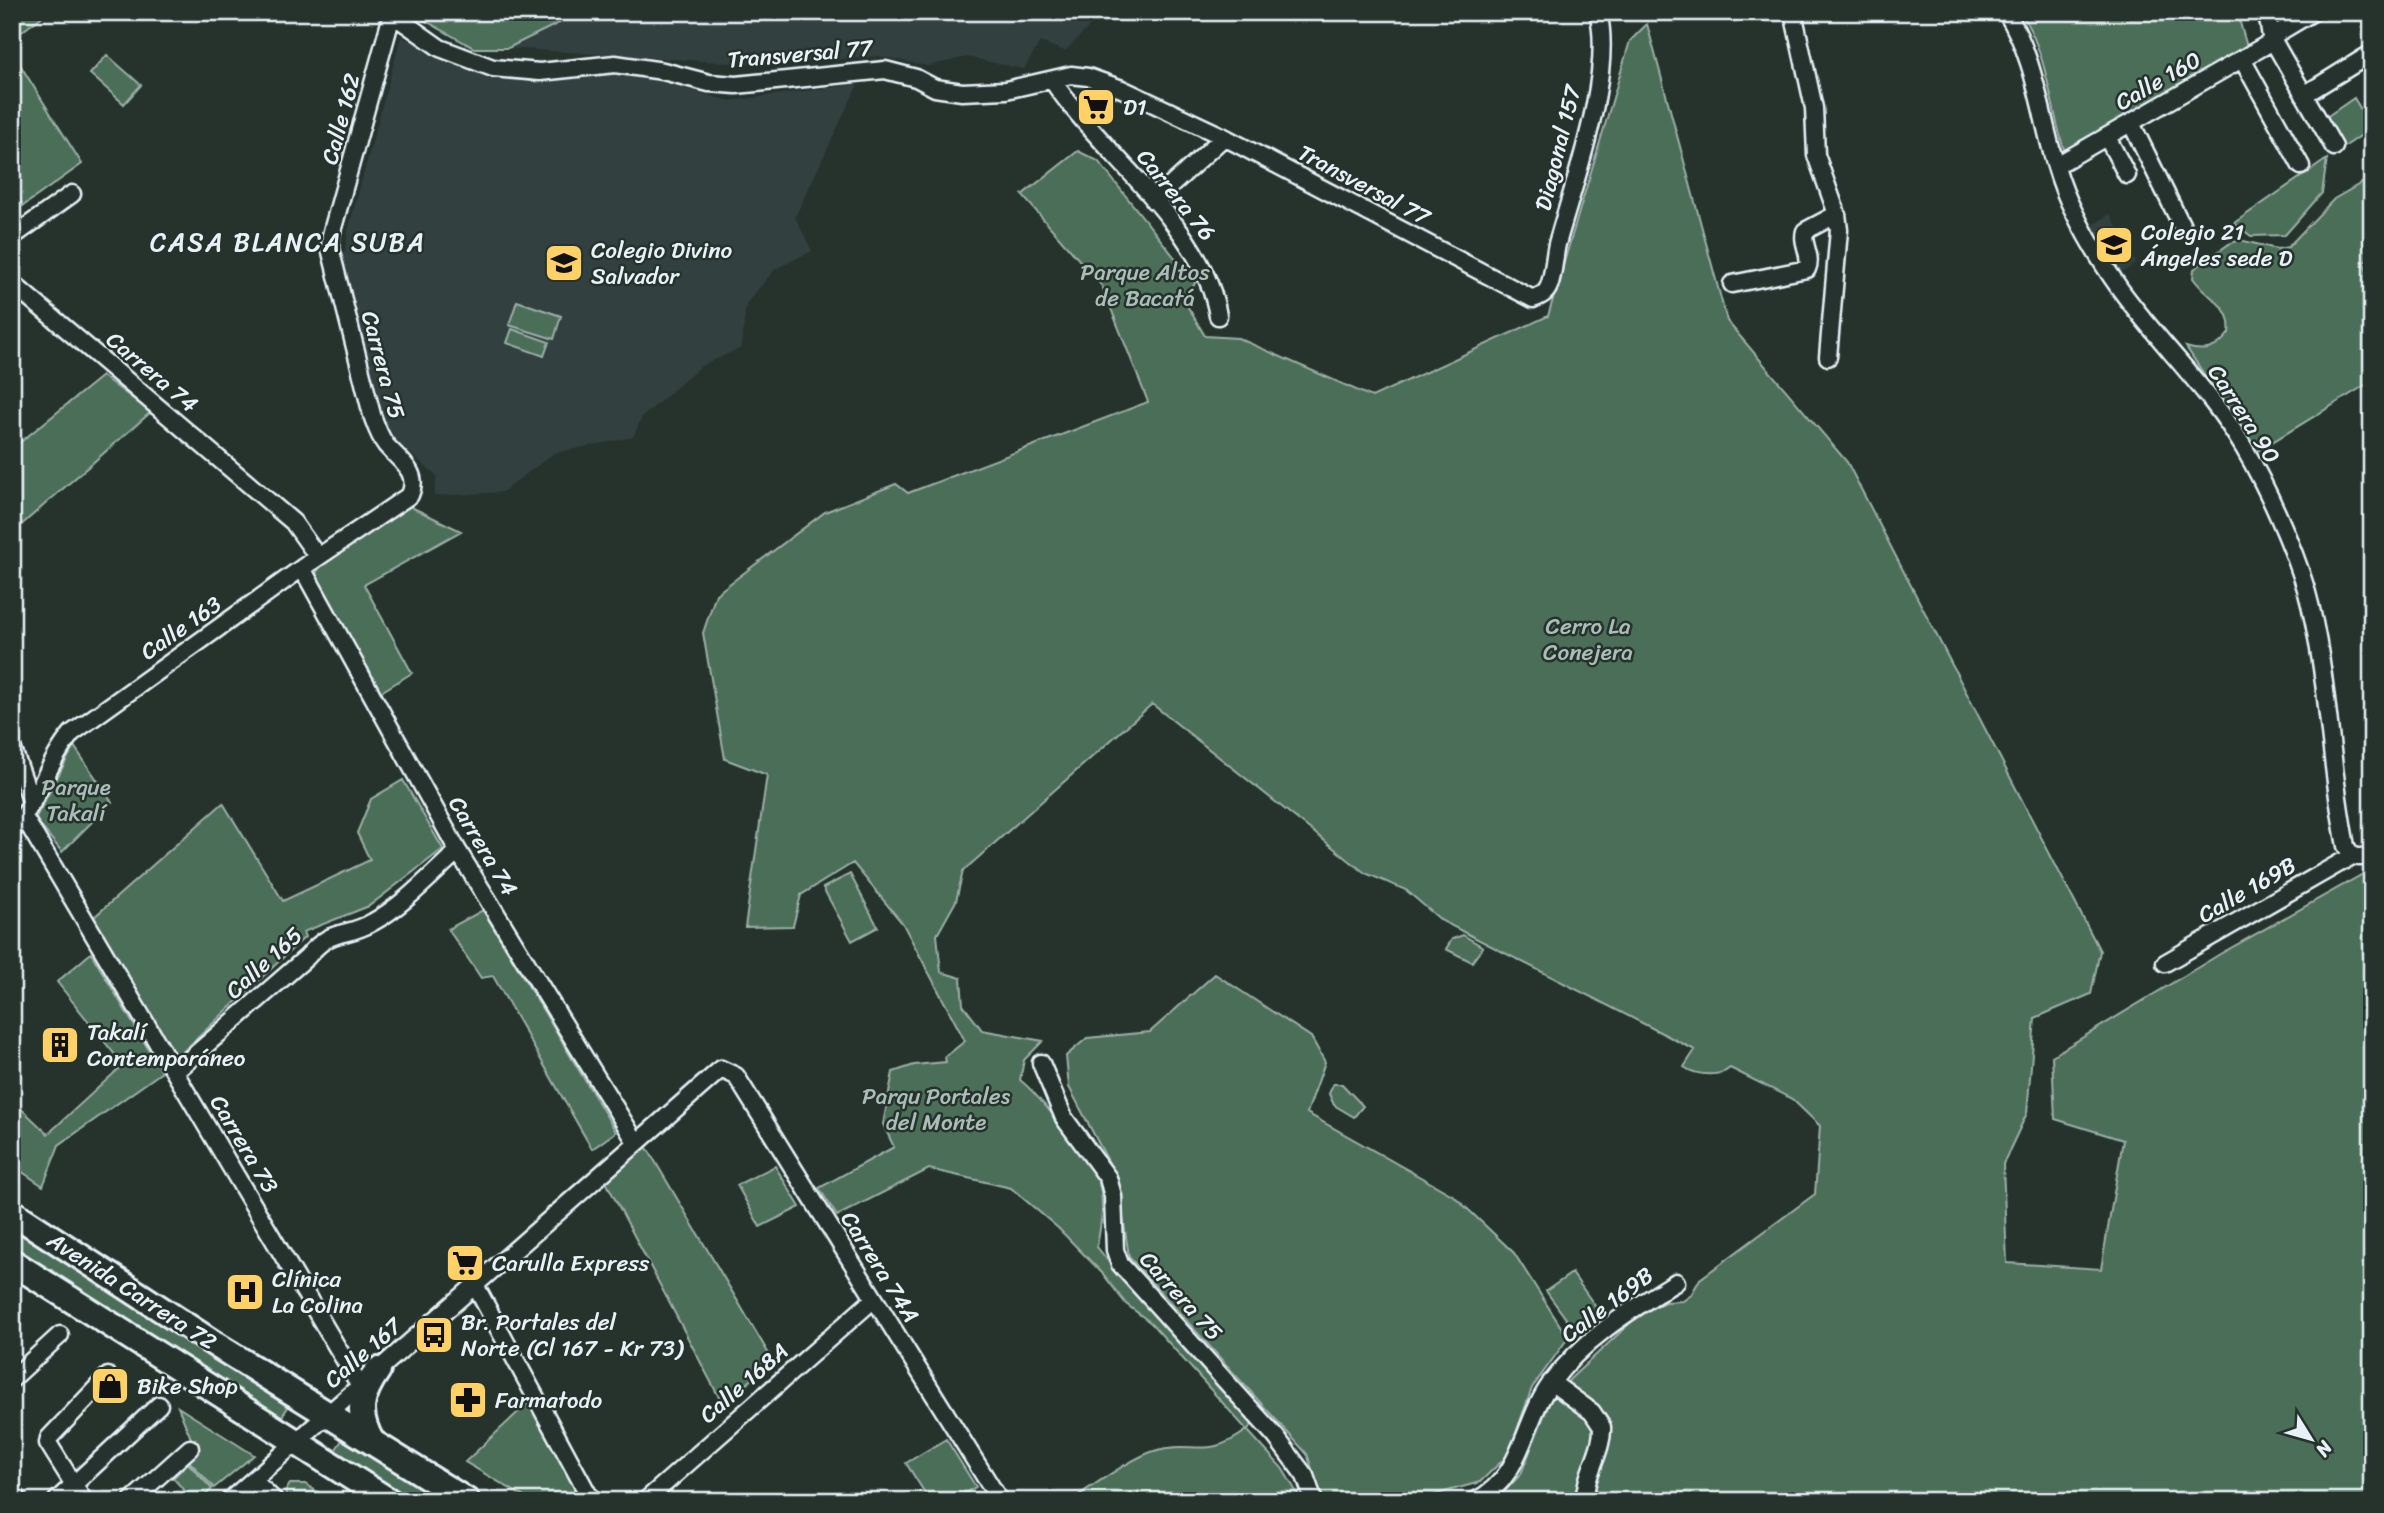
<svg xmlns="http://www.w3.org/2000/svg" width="2384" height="1513" font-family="Sriracha,sans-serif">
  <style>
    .built { fill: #334140 }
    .green { fill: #4c6e59; stroke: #9ab0a8; stroke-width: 2 }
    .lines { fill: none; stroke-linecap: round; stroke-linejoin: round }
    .minor-casing { stroke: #e8f1f8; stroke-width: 21 }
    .highway-casing { stroke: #e8f1f8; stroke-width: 30 }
    .minor { stroke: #26332d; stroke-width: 16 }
    .highway { stroke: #26332d; stroke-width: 24 }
    .labels { text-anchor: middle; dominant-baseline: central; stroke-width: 5; stroke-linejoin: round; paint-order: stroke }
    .street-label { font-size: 23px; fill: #e8f1f8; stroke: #26332d }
    .poi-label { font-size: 23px; fill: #e8f1f8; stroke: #26332d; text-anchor: start }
    .park-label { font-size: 23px; fill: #aabdb8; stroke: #26332d }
    .quarter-label { font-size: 26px; letter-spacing: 2px; fill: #e8f1f8; stroke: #26332d }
  </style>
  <rect width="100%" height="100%" fill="#26332d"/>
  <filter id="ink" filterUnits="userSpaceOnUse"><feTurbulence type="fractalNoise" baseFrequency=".0143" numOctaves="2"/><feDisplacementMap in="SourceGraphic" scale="14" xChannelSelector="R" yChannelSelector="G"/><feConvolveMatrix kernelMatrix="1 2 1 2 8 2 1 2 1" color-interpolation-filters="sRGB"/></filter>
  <g filter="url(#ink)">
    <path class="built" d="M563,12H1104L1065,51L1040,42L1024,69L967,57L927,66L879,56L765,65L508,48L561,22Z
      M401,37L461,64L524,81L621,71L730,101L858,84L795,217L812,251L775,269L746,304L741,348L701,366L642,417L633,437L554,453L502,492L434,496L437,476L393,438L370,393L337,256L345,252L348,231Z
      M2110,214L2136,263L2119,275L2090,227Z"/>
    <path class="green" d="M12,12H48L12,39Z
      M410,12H563L561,22L508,48H474Z
      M2020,12H2237L2247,47L2066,156C2050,109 2049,55 2020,12Z
      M1647,24L1727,321L1847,462L2100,951L2091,994L2035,1018L2027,1113L2003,1164L2007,1263L2101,1269L2123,1140L2055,1119L2052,1056L2220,954L2372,869V1501H1496L1521,1474L1550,1401L1571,1378L1641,1313L1665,1302L1683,1301L1691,1295L1700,1279L1815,1194L1820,1126L1792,1099L1730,1068C1720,1077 1696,1076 1684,1067L1695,1050L1442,921L1406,890L1365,873L1152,704L963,871L956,901L937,935L941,972L961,978L963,1005L982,1030L1043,1041L1024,1060L1020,1080C1036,1092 1091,1159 1097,1177C1106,1201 1101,1223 1097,1247L1133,1292L1254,1423L1247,1430L1282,1468L1302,1501H1069C1092,1487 1131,1458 1154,1451C1194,1439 1206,1461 1247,1430L1151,1323L1126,1304L1103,1274L1058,1228L1011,1188L929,1169L837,1216L819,1188L894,1147L883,1124L893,1072L914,1065L946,1062L945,1057L965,1041L903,924L853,863L801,895L793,926L745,927L767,775L725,759L703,633L716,594L825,512L896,484L908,493L1148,402L1102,286L1022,195L1078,151L1098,161L1195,283L1185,302L1205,336L1238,338L1372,397L1548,316L1630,41Z
      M12,52L82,164L23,206L12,184Z
      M107,55L141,85L124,104L90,74Z
      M2354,98L2372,128L2341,149L2322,120Z
      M2327,159L2322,193L2285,235L2251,236L2234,223Z
      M2372,177V256L2364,262L2372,290V381L2256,452L2186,347C2206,353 2217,349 2229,333C2233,305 2207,299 2193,278L2194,269L2229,244L2240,240L2277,249L2288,247L2334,199Z
      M517,301L561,316L554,339L509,325Z
      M512,329L549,342L544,356L507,343Z
      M102,376L151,412L12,533V449Z
      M409,506L461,531L364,585L412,673L381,692L317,588L315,575L324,561Z
      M74,746L112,802L62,852L35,819Z
      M403,780L443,849L369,906L303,932L305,937L175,1059L93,918L223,803L283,901L370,860L357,833L371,799Z
      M850,874L878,927L852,941L823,888Z
      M483,910L616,1132L592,1149L493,976L481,978L448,929Z
      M1463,935L1483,947L1472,962L1446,949L1452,939Z
      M91,953L162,1072L59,1145L43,1186L12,1165V1100L48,1134L123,1065L57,982Z
      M1215,974L1311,1037L1325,1062L1307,1113L1454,1196L1514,1253L1568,1338L1532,1388L1508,1455L1480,1482L1412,1501H1323L1307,1454L1129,1257L1120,1197L1110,1165L1069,1087L1066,1056L1087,1038L1150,1032Z
      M1333,1084H1342L1363,1106L1354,1117L1334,1105L1329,1094Z
      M646,1146L773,1361L723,1405L605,1180Z
      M775,1166L800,1207L760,1227L737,1185Z
      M12,1229L288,1407L281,1418L12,1245Z
      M1572,1273L1600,1313L1575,1331L1546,1291Z
      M530,1401L587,1501H531L465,1462Z
      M178,1407L254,1455L214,1488L189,1461L195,1448Z
      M946,1439L976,1487L950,1501H930L906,1463Z
      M342,1440L441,1501H414L334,1452Z
      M188,1463L212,1489L200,1501H194L173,1478Z
      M290,1484H305L332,1501H289L285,1492Z"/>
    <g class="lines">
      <g class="minor-casing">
        <path id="minor" d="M389,12L440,48L493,68L540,72L615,64L663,71L709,83L736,85L885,70L916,78L935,88L962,92L1006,90L1071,75L1088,77L1122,89L1224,137L1533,299C1540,296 1546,294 1549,286C1554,273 1554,257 1557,244C1574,182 1614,74 1598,12
          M1793,12L1814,108L1816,155L1837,214L1839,230L1828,357
          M2006,12C2044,72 2041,149 2074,212C2087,239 2103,265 2120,289C2160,344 2210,390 2244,448C2267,487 2293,546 2306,589C2329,672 2329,762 2346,846C2352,859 2360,859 2372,854
          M2267,12L2271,37L2334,147
          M2271,37L2313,12
          M2242,59L2301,166
          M1052,80C1102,155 1204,226 1218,316
          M2304,95L2372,53
          M2131,123L2182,226
          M2107,137L2127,175
          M2064,161L2273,41
          M1154,201L1224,137
          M12,237L72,194
          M12,283L293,522L318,557
          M1732,284L1807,269C1813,256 1801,244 1805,231L1837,214
          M302,568L458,851L636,1142
          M12,747L32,803
          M24,817L360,1386
          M12,831C38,802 47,763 72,733L302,568L410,495C420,472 400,461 386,445C379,436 376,426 372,415L330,248L331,235L392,15
          M2165,963L2352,856
          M1041,1063L1064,1118L1108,1178L1113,1196L1115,1250L1120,1264L1276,1437L1305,1476L1314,1501
          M175,1072L307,957C333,926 344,939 373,922C404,905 431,875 458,851
          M475,1285L588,1494L595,1501
          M12,1379L60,1335
          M1551,1382L1592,1412L1602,1427C1603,1452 1584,1474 1585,1501
          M253,1480L275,1501
          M12,1491L19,1501
          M56,1501L159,1405
          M84,1501L48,1443L49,1438L108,1376
          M131,1501L190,1448
          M229,1501L721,1069L736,1076L1000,1501
          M645,1501L874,1299
          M1475,1501C1524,1477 1522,1422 1551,1383C1583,1339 1631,1310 1676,1282"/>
      </g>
      <g class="highway-casing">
        <path id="highway" d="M12,1212L213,1343L467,1501
          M12,1262L389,1501
          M372,1442C356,1414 360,1396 378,1370"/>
      </g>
      <use href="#minor" class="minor"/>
      <use href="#highway" class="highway"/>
    </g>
  </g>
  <defs>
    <g id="supermarket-square" transform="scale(2.0125)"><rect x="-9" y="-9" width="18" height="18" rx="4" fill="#ffd166" stroke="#26332d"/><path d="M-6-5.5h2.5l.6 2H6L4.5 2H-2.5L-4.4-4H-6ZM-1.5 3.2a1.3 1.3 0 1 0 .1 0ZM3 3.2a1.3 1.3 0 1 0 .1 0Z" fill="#111"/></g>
    <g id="school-square" transform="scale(2.0125)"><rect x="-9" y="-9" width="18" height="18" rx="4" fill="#ffd166" stroke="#26332d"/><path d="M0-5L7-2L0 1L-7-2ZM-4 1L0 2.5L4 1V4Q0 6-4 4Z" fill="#111"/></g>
    <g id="building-square" transform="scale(2.0125)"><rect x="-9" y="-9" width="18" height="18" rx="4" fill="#ffd166" stroke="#26332d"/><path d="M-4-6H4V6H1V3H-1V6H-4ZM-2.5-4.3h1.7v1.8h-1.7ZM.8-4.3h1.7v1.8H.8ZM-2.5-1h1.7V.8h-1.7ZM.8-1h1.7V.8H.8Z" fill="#111"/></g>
    <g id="hospital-square" transform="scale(2.0125)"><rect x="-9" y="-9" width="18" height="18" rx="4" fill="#ffd166" stroke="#26332d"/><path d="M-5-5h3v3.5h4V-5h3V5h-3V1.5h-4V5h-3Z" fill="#111"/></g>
    <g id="bus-square" transform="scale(2.0125)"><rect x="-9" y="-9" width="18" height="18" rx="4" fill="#ffd166" stroke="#26332d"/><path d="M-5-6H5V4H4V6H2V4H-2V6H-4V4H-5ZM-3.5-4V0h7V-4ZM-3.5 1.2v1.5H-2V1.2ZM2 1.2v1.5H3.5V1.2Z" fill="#111"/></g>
    <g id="shop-square" transform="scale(2.0125)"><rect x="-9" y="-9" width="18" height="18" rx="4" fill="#ffd166" stroke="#26332d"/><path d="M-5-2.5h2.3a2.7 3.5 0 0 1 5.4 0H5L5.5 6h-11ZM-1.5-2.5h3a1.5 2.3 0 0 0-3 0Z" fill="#111"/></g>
    <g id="pharmacy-square" transform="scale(2.0125)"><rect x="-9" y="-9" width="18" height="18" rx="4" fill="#ffd166" stroke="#26332d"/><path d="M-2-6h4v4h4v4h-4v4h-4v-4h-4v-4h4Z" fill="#111"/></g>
  </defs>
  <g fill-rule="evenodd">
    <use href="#supermarket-square" x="1096" y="107"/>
    <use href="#school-square" x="2114" y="245"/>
    <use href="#school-square" x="564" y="263"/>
    <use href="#building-square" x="60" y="1045"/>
    <use href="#supermarket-square" x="465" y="1263"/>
    <use href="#hospital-square" x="245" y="1292"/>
    <use href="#bus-square" x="434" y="1335"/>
    <use href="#shop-square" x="110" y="1386"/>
    <use href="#pharmacy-square" x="468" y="1400"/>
  </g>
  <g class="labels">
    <g class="street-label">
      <text transform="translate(800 54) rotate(-5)">Transversal 77</text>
      <text transform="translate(2158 81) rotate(-30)">Calle 160</text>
      <text transform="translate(341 119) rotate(-75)">Calle 162</text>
      <text transform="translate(1558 148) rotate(-76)">Diagonal 157</text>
      <text transform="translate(1364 185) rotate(28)">Transversal 77</text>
      <text transform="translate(1176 195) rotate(51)">Carrera 76</text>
      <text transform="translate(383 365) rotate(75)">Carrera 75</text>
      <text transform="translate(152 372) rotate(40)">Carrera 74</text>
      <text transform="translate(2244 414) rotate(57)">Carrera 90</text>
      <text transform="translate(181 628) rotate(-35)">Calle 163</text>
      <text transform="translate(483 846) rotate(59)">Carrera 74</text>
      <text transform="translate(2247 890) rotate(-30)">Calle 169B</text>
      <text transform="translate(264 963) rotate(-42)">Calle 165</text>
      <text transform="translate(244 1144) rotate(59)">Carrera 73</text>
      <text transform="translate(880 1267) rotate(58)">Carrera 74A</text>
      <text transform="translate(132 1291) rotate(33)">Avenida Carrera 72</text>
      <text transform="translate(1181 1296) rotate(48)">Carrera 75</text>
      <text transform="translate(1607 1305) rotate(-37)">Calle 169B</text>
      <text transform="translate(363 1353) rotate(-41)">Calle 167</text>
      <text transform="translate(744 1383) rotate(-41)">Calle 168A</text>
    </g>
    <g class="poi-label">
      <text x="1123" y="107">D1</text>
      <text x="2141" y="232">Colegio 21<tspan x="2141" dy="26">Ángeles sede D</tspan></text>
      <text x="591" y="250">Colegio Divino<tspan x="591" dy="26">Salvador</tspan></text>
      <text x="87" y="1032">Takalí<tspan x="87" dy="26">Contemporáneo</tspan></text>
      <text x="492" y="1263">Carulla Express</text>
      <text x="272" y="1279">Clínica<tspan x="272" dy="26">La Colina</tspan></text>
      <text x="461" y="1322">Br. Portales del<tspan x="461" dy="26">Norte (Cl 167 - Kr 73)</tspan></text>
      <text x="137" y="1386">Bike Shop</text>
      <text x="495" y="1400">Farmatodo</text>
    </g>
    <g class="park-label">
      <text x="1145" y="272">Parque Altos<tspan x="1145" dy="26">de Bacatá</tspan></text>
      <text x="1588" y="626">Cerro La<tspan x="1588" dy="26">Conejera</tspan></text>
      <text x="76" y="787">Parque<tspan x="76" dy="26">Takalí</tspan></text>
      <text x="936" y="1096">Parqu Portales<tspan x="936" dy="26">del Monte</tspan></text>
    </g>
    <g class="quarter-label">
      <text x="288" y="242">CASA BLANCA SUBA</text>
    </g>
  </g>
  <rect width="2384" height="1513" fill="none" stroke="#26332d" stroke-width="42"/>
  <rect x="21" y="21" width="2342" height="1471" fill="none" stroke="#e8f1f8" stroke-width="2.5" filter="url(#ink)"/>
  <g transform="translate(2311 1439) rotate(127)" stroke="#26332d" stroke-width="5" paint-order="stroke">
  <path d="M0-5L12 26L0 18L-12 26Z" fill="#e8f1f8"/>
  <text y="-10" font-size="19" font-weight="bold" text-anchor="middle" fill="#e8f1f8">N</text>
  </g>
</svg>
